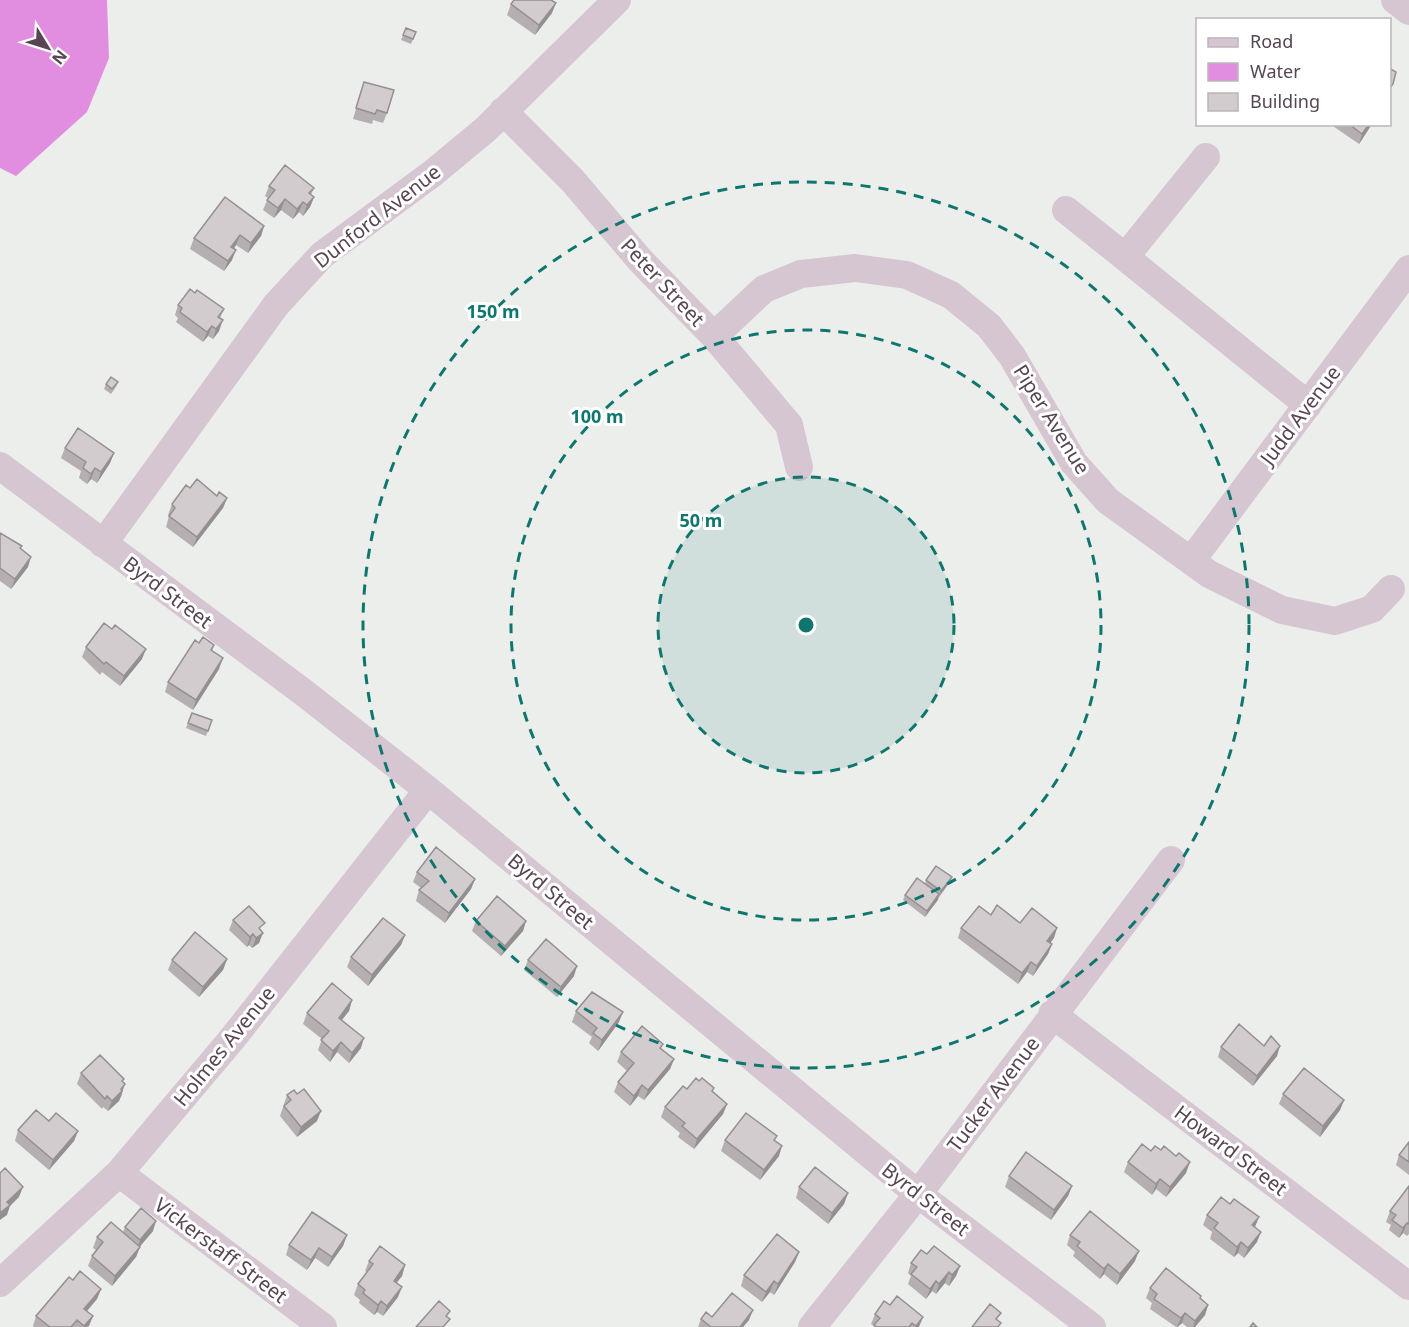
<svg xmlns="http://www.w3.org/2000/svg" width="1409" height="1327" font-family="'Noto Sans',sans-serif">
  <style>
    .water { fill: #e28ee0 }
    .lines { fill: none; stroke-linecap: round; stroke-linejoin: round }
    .minor { stroke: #d5c6d1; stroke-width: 28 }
    .wall { fill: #b5afb2 }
    .shaded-wall { fill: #948f91 }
    .building { fill: #d3cccf; stroke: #948f91; stroke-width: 1.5 }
    .ring { fill: none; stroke: #0f766e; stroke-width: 3; stroke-dasharray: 10 8 }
    .labels { text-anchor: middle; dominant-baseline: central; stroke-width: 6; stroke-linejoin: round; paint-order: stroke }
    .street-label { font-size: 20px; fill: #574652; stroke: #fff }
    .centre { fill: #0f766e; stroke: #fff; stroke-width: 3 }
    .ring-label { font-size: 18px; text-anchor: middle; font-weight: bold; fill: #0f766e; stroke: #fff; stroke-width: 6; stroke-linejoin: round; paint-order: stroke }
  </style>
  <rect width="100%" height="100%" fill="#eceeec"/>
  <path class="water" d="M0,0H107L109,58L87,112L16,176L0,168Z"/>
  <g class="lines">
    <path class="minor" d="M1395,0L1409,11
      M503,111L573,181L640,260L714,336L789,425L799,467
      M1206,157L1125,257L1308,405
      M1066,210L1125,257
      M714,336L764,289L801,274L855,268L907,275L951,295L989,326L1012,356L1074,463L1108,501L1209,574L1282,610L1335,621L1372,609L1391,589
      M0,466L303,692L428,790L918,1194L1092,1327
      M103,544L276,305L322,255L433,173L486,129L617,0
      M1191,561L1409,269
      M1052,1014L1409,1286
      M119,1173L323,1327
      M0,1283L119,1173L232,1039L428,790
      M812,1327L918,1194L1171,860"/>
  </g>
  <path class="wall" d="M511,4L552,13L535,35L507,15Z
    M406,28L416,32L411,44L401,40Z
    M364,82L387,113L383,123L373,120L372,124L353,119Z
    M1330,124H1372L1359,144Z
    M269,186L314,188L311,195L314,197L310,207L303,216L299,212L293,219L281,210L274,218L263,210L268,198L265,196Z
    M264,226L261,236L248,253L236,245L234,249L232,260L224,271L190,249L194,238Z
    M178,305L224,309L220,318L219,331L213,339L208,336L203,342L176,322L178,318L175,315Z
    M118,382L116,387L111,394L104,389L106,384Z
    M65,448L114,453L110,463L97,483L91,479L87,484L79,478L81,471L61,458Z
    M190,488L227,498L223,508L193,547L166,527L169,516L168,515L172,504Z
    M0,533L21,549L28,567L11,589L0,581Z
    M199,643L214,645L212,651L219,669L193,710L165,692L168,682Z
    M86,647L142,659L120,686L102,672L100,675L82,657Z
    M212,720L206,736L186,728L188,723Z
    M417,872L475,879L471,889L445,923L416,901L419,890L421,888L413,882Z
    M952,877L950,882L925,917L903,900L905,895L925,884L926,880Z
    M233,920L262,931L259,943L252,948L249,945L247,947L229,930Z
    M476,921H526L523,931L501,956L472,931Z
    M1020,923L1054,938L1050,943L1052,944L1048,954L1033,976L1027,972L1018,984L958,938L961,928Z
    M405,935L401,945L368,986L347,967L351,957Z
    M227,959L223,970L199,997L168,970L172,960Z
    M528,960L574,976L557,997L524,970Z
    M352,1000L349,1011L342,1020L361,1048L349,1063L337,1052L330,1062L318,1050L322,1039L303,1024L307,1013Z
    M576,1011L619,1022L598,1051L589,1043L592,1037L572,1022Z
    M1221,1047L1277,1056L1253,1086L1218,1057Z
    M662,1049L674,1059L670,1069L644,1100L638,1096L630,1106L614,1092L618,1082L627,1071L617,1062L621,1052Z
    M81,1073L123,1082L122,1095L119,1101L108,1111L103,1107L102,1109L77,1084Z
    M687,1089L713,1092L727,1104L723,1114L694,1149L678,1137L680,1133L661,1117L665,1107Z
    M1283,1094L1344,1100L1340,1110L1320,1137L1279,1104Z
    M287,1095L317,1121L297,1137L280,1116Z
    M49,1121L78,1131L74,1141L49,1170L15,1141L18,1130Z
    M725,1140L779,1156L760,1180L721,1151Z
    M1409,1142V1175L1396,1165L1399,1155Z
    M1151,1151L1186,1173L1166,1197L1156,1189L1152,1195L1124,1172L1128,1162Z
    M1009,1176L1072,1186L1068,1196L1051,1220L1005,1187Z
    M1409,1186V1234L1407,1236L1403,1233L1399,1238L1389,1230L1391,1225L1386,1222L1390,1211Z
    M799,1187L848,1193L844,1204L828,1224L796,1198Z
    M1207,1215L1255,1227L1257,1242L1244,1258L1238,1253L1234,1257L1210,1239L1212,1232L1203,1225Z
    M125,1227L153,1231L140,1246L136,1257L112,1286L88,1266L92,1256L96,1250L93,1248L97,1237L123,1232Z
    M347,1235L343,1246L328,1267L315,1258L307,1270L286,1255L289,1245Z
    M1070,1235L1135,1261L1117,1285L1104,1274L1100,1279L1073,1256L1075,1252L1067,1245Z
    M799,1252L795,1262L774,1295L770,1292L762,1302L741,1286L744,1275Z
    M927,1254L960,1266L956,1276L949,1286L945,1283L936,1294L932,1291L926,1299L908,1284L911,1276L908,1273L911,1263Z
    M369,1261L405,1265L402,1276L396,1283L398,1297L383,1316L377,1312L374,1315L359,1303L360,1300L354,1295L358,1284L367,1272L365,1271Z
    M73,1280L101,1289L97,1299L87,1311L93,1316L88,1327H34L33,1326L36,1316Z
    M1150,1288L1200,1298L1208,1305L1205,1315L1195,1327H1187L1182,1323L1178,1327H1176L1150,1309L1152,1303L1146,1298Z
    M884,1301L919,1327H873L874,1326L871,1324L875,1314Z
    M701,1319L749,1320L743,1327H698Z"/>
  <path class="shaded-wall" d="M556,3L552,13L535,35L539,25Z
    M1369,124H1372L1359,144L1362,134Z
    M314,197L310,207L303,216L307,205Z
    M285,199L281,210L274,218L278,208Z
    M303,202L299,212L293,219L297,209Z
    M264,226L261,236L248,253L251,243Z
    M240,235L236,245L228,257L231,247Z
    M236,250L232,260L224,271L228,261Z
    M223,320L219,331L213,339L216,329Z
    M212,326L208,336L203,342L207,332Z
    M114,453L110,463L97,483L101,472Z
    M95,468L91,479L87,484L91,474Z
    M227,498L223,508L193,547L197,537Z
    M31,557L28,567L11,589L15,579Z
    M146,649L142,659L120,686L124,676Z
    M223,658L219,669L193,710L196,700Z
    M952,877L950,882L939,896L941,891Z
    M475,879L471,889L445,923L449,913Z
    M939,894L938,900L925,917L927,911Z
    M526,921L523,931L501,956L505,946Z
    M1057,928L1054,938L1044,951L1047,941Z
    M263,933L259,943L252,948L256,938Z
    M253,934L249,945L247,947L250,937Z
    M405,935L401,945L368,986L372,975Z
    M1052,944L1048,954L1033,976L1037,966Z
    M227,959L223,970L199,997L203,987Z
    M1031,962L1027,972L1018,984L1022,973Z
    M577,966L574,976L557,997L561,987Z
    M352,1000L349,1011L335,1028L339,1018Z
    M623,1012L619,1022L598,1051L602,1040Z
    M364,1038L361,1048L349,1063L352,1053Z
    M341,1042L337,1052L330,1062L333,1051Z
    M1280,1046L1277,1056L1253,1086L1257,1076Z
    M674,1059L670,1069L644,1100L648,1090Z
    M125,1084L119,1101L108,1111L112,1101Z
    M642,1085L638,1096L630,1106L634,1096Z
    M1344,1100L1340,1110L1320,1137L1323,1126Z
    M727,1104L723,1114L694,1149L697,1139Z
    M321,1111L317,1121L297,1137L301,1127Z
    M78,1131L74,1141L49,1170L53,1160Z
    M782,1146L779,1156L760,1180L764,1170Z
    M1190,1162L1186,1173L1166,1197L1170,1187Z
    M1160,1179L1156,1189L1152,1195L1156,1184Z
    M1072,1186L1068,1196L1051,1220L1054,1210Z
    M23,1187L19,1197L10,1206L7,1215L0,1220V1213L7,1202Z
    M848,1193L844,1204L828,1224L832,1213Z
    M1259,1217L1255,1227L1249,1235L1252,1225Z
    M156,1221L153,1231L137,1250L140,1240Z
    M1407,1223L1403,1233L1399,1238L1403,1228Z
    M1261,1232L1257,1242L1244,1258L1248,1248Z
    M347,1235L343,1246L328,1267L332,1257Z
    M1241,1242L1238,1253L1234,1257L1237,1247Z
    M140,1247L136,1257L112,1286L115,1276Z
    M319,1248L315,1258L307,1270L311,1260Z
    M1139,1251L1135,1261L1117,1285L1120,1274Z
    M799,1252L795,1262L774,1295L778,1284Z
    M1108,1264L1104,1274L1100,1279L1104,1269Z
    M405,1265L402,1276L390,1291L394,1281Z
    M960,1266L956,1276L949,1286L952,1275Z
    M949,1272L945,1283L936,1294L939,1284Z
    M774,1281L770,1292L762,1302L766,1292Z
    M936,1281L932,1291L926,1299L930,1289Z
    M402,1287L398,1297L383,1316L387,1306Z
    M101,1289L97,1299L80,1319L84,1309Z
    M381,1301L377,1312L374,1315L378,1305Z
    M1208,1305L1205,1315L1195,1327H1193L1195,1321Z
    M753,1310L749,1320L743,1327H739Z
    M1185,1313L1182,1323L1177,1327L1181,1318Z
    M93,1316L89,1326L84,1327V1326Z
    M923,1317L919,1327H915Z"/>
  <path class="building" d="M514,0H551L556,3L539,25L511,4Z
    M406,28L416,32L413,39L403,35Z
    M1389,68L1396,72L1393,84L1389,89Z
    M364,82L394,90L387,113L377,110L375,114L356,108Z
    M1349,124H1369L1362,134Z
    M285,165L314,188L309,193L314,197L307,205L303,202L297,209L285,199L278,208L267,200L275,190L269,186Z
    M225,197L264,226L251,243L240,235L231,247L236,250L228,261L194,238Z
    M190,289L195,293L197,290L224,309L218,317L223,320L216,329L212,326L207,332L180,312L182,308L178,305Z
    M111,377L118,382L112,389L106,384Z
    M78,428L114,453L101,472L95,468L91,474L83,468L86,462L65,448Z
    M197,479L217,496L219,492L227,498L197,537L169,516L175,508L172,504L186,485L190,488Z
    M0,533L22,546L20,548L31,557L15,579L0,568Z
    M104,623L112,629L115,625L146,649L124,676L106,662L104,664L86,647Z
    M203,637L214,645L211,650L223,658L196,700L168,682L195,640L199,643Z
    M192,713L212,720L208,731L188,723Z
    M436,847L475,879L449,913L419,890L429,881L417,872Z
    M936,866L952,877L941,891L926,880Z
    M917,878L939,894L927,911L905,895Z
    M497,896L526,921L505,946L476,921Z
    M997,905L1020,923L1032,908L1057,928L1047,941L1052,944L1037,966L1031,962L1022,973L961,928L979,906L991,915Z
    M249,906L265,923L259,928L263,933L256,938L253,934L250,937L233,920Z
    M383,918L405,935L372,975L351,957Z
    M195,932L227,959L203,987L172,960Z
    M546,939L577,966L561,987L528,960Z
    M332,983L352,1000L339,1018L364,1038L352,1053L341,1042L333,1051L321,1040L329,1031L307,1013Z
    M592,992L623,1012L602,1040L593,1033L597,1028L576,1011Z
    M1239,1024L1264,1046L1271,1036L1280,1046L1257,1076L1221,1047Z
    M642,1026L663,1044L660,1048L674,1059L648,1090L642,1085L634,1096L618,1082L634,1063L621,1052Z
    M100,1055L124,1079L122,1081L125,1084L121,1089L122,1091L112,1101L107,1096L105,1099L81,1073Z
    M1304,1068L1344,1100L1323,1126L1283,1094Z
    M696,1078L699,1081L702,1078L714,1088L712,1091L727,1104L697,1139L682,1126L685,1123L665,1107L683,1086L687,1089Z
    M304,1089L321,1111L301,1127L284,1106L291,1100L287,1095L294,1090L297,1094Z
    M36,1110L49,1121L56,1113L78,1131L53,1160L18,1130Z
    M746,1113L777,1136L774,1140L782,1146L764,1170L725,1140Z
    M1409,1142V1162L1399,1155Z
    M1142,1144L1151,1151L1155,1146L1161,1150L1164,1146L1176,1156L1179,1153L1190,1162L1170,1187L1160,1179L1156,1184L1128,1162Z
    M1026,1152L1072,1186L1054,1210L1009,1176Z
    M815,1167L848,1193L832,1213L799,1187Z
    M5,1168L23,1187L7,1202L10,1205L0,1213V1173Z
    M1409,1186V1224L1407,1223L1403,1228L1392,1220L1396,1215L1390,1211Z
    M1221,1197L1230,1204L1234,1199L1259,1217L1252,1225L1261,1232L1248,1248L1241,1242L1237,1247L1214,1228L1218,1223L1207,1215Z
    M141,1208L156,1221L140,1240L125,1227Z
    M1090,1211L1139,1251L1120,1274L1108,1264L1104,1269L1077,1246L1080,1242L1070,1235Z
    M312,1212L347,1235L332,1257L319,1248L311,1260L289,1245Z
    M111,1222L140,1247L115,1276L92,1256L103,1242L97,1237Z
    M777,1234L799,1252L778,1284L774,1281L766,1292L744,1275Z
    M380,1246L405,1265L394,1281L402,1287L387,1306L381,1301L378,1305L363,1293L365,1290L358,1284L373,1264L369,1261Z
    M934,1246L960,1266L952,1275L949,1272L939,1284L936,1281L930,1289L911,1274L917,1267L911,1263L921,1250L927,1254Z
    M1166,1268L1201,1296L1200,1298L1208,1305L1195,1321L1185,1313L1181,1318L1154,1299L1157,1294L1150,1288Z
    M80,1271L101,1289L84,1309L93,1316L84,1326L77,1320L71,1327H50L36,1316L69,1277L73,1280Z
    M732,1293L753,1310L740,1327H711L701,1319L706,1312L712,1317Z
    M897,1296L923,1317L916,1326L912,1323L909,1327H877L874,1325L880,1318L875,1314L884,1301L890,1305Z
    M439,1301L450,1311L446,1316L450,1319L443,1327H416Z
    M990,1304L1001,1313L996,1319L1001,1323L998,1327H972Z
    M1253,1323L1257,1327H1250Z"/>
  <circle cx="806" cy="625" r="148" fill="#0f766e" fill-opacity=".12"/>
  <g class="ring">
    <circle cx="806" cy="625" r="148"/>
    <circle cx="806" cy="625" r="295"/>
    <circle cx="806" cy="625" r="443"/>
  </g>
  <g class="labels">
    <g class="street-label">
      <text transform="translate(377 216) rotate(-38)">Dunford Avenue</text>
      <text transform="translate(663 282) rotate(47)">Peter Street</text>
      <text transform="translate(1300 415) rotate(-53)">Judd Avenue</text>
      <text transform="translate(1052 419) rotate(58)">Piper Avenue</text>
      <text transform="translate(168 592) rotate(37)">Byrd Street</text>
      <text transform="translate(551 891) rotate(40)">Byrd Street</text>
      <text transform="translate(224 1046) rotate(-51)">Holmes Avenue</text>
      <text transform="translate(993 1094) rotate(-53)">Tucker Avenue</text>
      <text transform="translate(1231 1150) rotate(37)">Howard Street</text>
      <text transform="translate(926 1199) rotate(38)">Byrd Street</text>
      <text transform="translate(221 1250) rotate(37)">Vickerstaff Street</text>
    </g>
  </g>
  <circle cx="806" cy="625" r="9" class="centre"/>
  <g class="ring-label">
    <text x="493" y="318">150 m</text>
    <text x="597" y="423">100 m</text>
    <text x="701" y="527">50 m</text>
  </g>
  <rect x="1196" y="18" width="195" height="108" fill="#ffffff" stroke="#bcb5ba" stroke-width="1.5"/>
  <rect x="1208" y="38" width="30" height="9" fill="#d5c6d1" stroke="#bcb5ba" stroke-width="1.5"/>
  <text x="1250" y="48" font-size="18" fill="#574652">Road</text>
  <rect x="1208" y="63" width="30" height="18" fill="#e28ee0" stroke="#bcb5ba" stroke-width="1.5"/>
  <text x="1250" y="78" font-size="18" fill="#574652">Water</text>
  <rect x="1208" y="93" width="30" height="18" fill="#d3cccf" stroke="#bcb5ba" stroke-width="1.5"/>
  <text x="1250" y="108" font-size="18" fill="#574652">Building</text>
  <g transform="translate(48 48) rotate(128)" stroke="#ffffff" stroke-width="4.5" paint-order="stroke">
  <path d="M0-4.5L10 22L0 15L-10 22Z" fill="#574652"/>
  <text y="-9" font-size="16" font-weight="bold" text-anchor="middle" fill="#574652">N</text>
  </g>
</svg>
